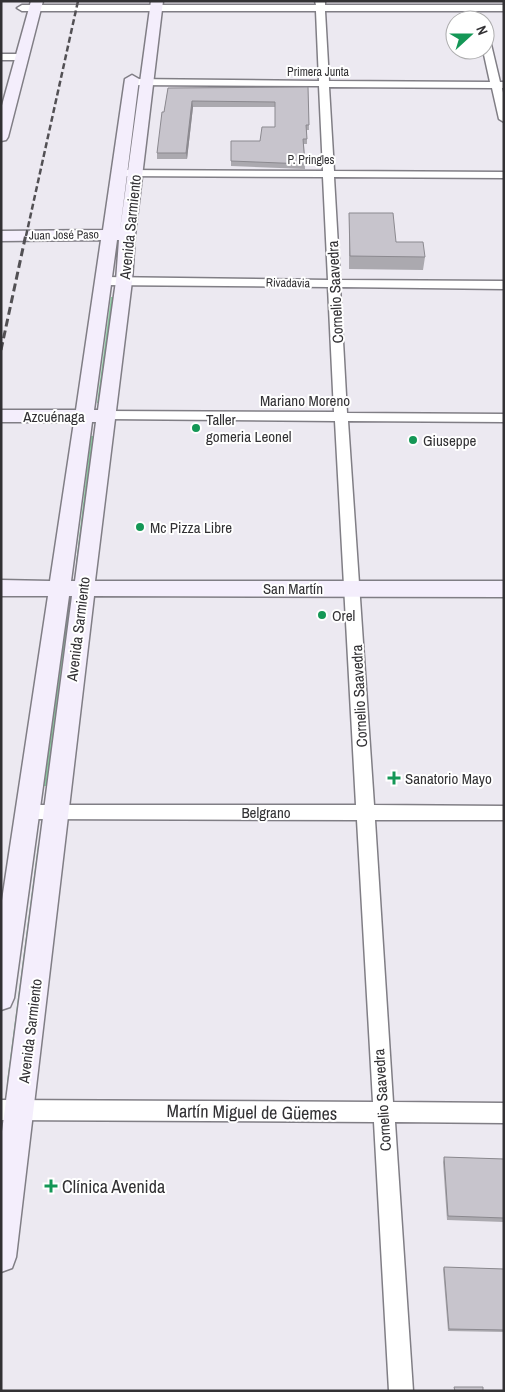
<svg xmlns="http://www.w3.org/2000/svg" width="505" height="1392" font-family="'Archivo Narrow',sans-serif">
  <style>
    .green { fill: #89cea0 }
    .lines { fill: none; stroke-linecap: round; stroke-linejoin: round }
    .street-casing { stroke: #807e85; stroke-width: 3 }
    .secondary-casing { stroke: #807e85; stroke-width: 3 }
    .street { fill: #fff; fill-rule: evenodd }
    .secondary { fill: #f4eefc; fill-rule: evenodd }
    .rail-far1 { stroke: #525054; stroke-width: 2.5; stroke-dasharray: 6 3; stroke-linecap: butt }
    .rail { stroke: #525054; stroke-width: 3; stroke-dasharray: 8 4; stroke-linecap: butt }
    .wall { fill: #aba9af }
    .shaded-wall { fill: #8b898f }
    .building { fill: #c7c4cc; stroke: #8b898f }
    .poi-dot { fill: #149756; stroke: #fff; stroke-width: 2 }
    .labels { text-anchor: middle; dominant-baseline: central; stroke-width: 4; stroke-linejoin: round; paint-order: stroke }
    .far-street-label { font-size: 12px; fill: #323134; stroke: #fff }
    .street-label { font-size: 15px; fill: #323134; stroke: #fff }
    .poi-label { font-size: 15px; fill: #323134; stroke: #fff; text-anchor: start }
    .near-street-label { font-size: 18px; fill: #323134; stroke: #fff }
    .near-poi-label { font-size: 18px; fill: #323134; stroke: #fff; text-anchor: start }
  </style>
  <rect width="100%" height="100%" fill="#ece9f1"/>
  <path class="green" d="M111,297H116L101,403H97Z
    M91,436H97L82,563H76Z
    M68,608H76L53,786H44Z
    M38,845H45L16,1082H7Z"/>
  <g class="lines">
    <g class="street-casing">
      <path id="street" d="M315,1H325V5H504V11H325L329,81L490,82L483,50H485V37L490,40L500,82H504V88H502L504,97V122L499,119L492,88L329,87L334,171L504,172V178L334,177L340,280L504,281V289L340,287L347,413L504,414V422L348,421L374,805L504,806V820H375L393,1102L504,1103V1123L395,1122L413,1391H389L374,1122L1,1120V1100L373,1102L357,820L28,819L22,817L19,812L22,807L28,805H356L335,421L106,419L99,415L106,411L334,412L328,287L103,285L97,281L103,277L328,280L323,177L121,176L116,173L121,170L323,171L319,86L131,85L126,82L131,79L319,81L316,11H22L17,8L22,5H316Z
        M1,54H23L28,57L23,60H1Z"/>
    </g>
    <g class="secondary-casing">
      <path id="secondary" d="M31,1H43L8,137L6,140L1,141V109Z
        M151,1H163L135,235L132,281L95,581H504V597L94,596L16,1257L12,1268L1,1272V1139L72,596H69L14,998L10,1007L1,1010V907L48,596H1V580L50,581L74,422H1V410H76L101,240L1,241V231L103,230L125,79L132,75L139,79L120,230ZM117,240H119L116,281L98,410H94ZM92,422H96L75,581H71Z"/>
    </g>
    <use href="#street" class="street"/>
    <use href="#secondary" class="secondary"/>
    <path class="rail-far1" d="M26,236L78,1"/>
    <path class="rail" d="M1,350L26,234"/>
  </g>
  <path class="wall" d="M308,87L309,130H307V144H304L305,169L231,166V141H260L275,127V107H193L187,159H157V153L164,112L168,88Z
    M349,213L396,242L425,257L423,270L349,269Z
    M444,1157L504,1159V1222L447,1220L443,1162Z
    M444,1267L504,1269V1332L448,1331L443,1269Z"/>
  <path class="shaded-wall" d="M192,101L193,107L187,159L186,153Z"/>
  <path class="building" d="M308,87L309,125H306L307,139H303L305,164L231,161V141H260L262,127H275V102L192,101L186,153H157L162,112H164L168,88Z
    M349,213H393L396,242H423L425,257L350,256Z
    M444,1157L504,1159V1218L448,1216Z
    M444,1267L504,1269V1330L449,1329Z
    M454,1387H483V1391H455Z"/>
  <g class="poi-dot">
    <circle cx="196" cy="428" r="5"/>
    <circle cx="413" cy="440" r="5"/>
    <circle cx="140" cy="527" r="5"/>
    <circle cx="322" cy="615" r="5"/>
    <path d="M391.5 770.5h5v5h5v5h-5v5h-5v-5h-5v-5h5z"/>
    <path d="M48.5 1178.5h5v5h5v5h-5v5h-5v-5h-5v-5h5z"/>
  </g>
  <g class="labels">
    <g class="far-street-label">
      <text x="318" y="72">Primera Junta</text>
      <text x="311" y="160">P. Pringles</text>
      <text transform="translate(64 235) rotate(-1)">Juan José Paso</text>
      <text transform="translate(288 283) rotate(1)">Rivadavia</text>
    </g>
    <g class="street-label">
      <text transform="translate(130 227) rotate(-84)">Avenida Sarmiento</text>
      <text transform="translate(335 292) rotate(-93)">Cornelio Saavedra</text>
      <text x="305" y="400">Mariano Moreno</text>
      <text x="54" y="416">Azcuénaga</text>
      <text x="293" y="588">San Martín</text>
      <text transform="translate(78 629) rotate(-83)">Avenida Sarmiento</text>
      <text transform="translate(359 696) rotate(-93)">Cornelio Saavedra</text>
      <text x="266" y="812">Belgrano</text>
      <text transform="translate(30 1031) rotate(-83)">Avenida Sarmiento</text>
      <text transform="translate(382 1100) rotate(-94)">Cornelio Saavedra</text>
    </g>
    <g class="poi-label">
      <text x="206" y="419">Taller<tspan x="206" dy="17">gomeria Leonel</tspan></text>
      <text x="423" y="440">Giuseppe</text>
      <text x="150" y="527">Mc Pizza Libre</text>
      <text x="332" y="615">Orel</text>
      <text x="405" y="778">Sanatorio Mayo</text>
    </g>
    <g class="near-street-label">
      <text transform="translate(252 1112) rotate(1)">Martín Miguel de Güemes</text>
    </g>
    <g class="near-poi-label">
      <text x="62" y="1186">Clínica Avenida</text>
    </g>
  </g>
  <rect width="505" height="1392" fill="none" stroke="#323134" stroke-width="5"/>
  <g transform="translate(470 35) rotate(69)"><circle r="24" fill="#ffffff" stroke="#adadae"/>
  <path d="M0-4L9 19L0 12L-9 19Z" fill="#149756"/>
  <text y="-8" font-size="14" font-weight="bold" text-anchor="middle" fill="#323134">N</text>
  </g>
</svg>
